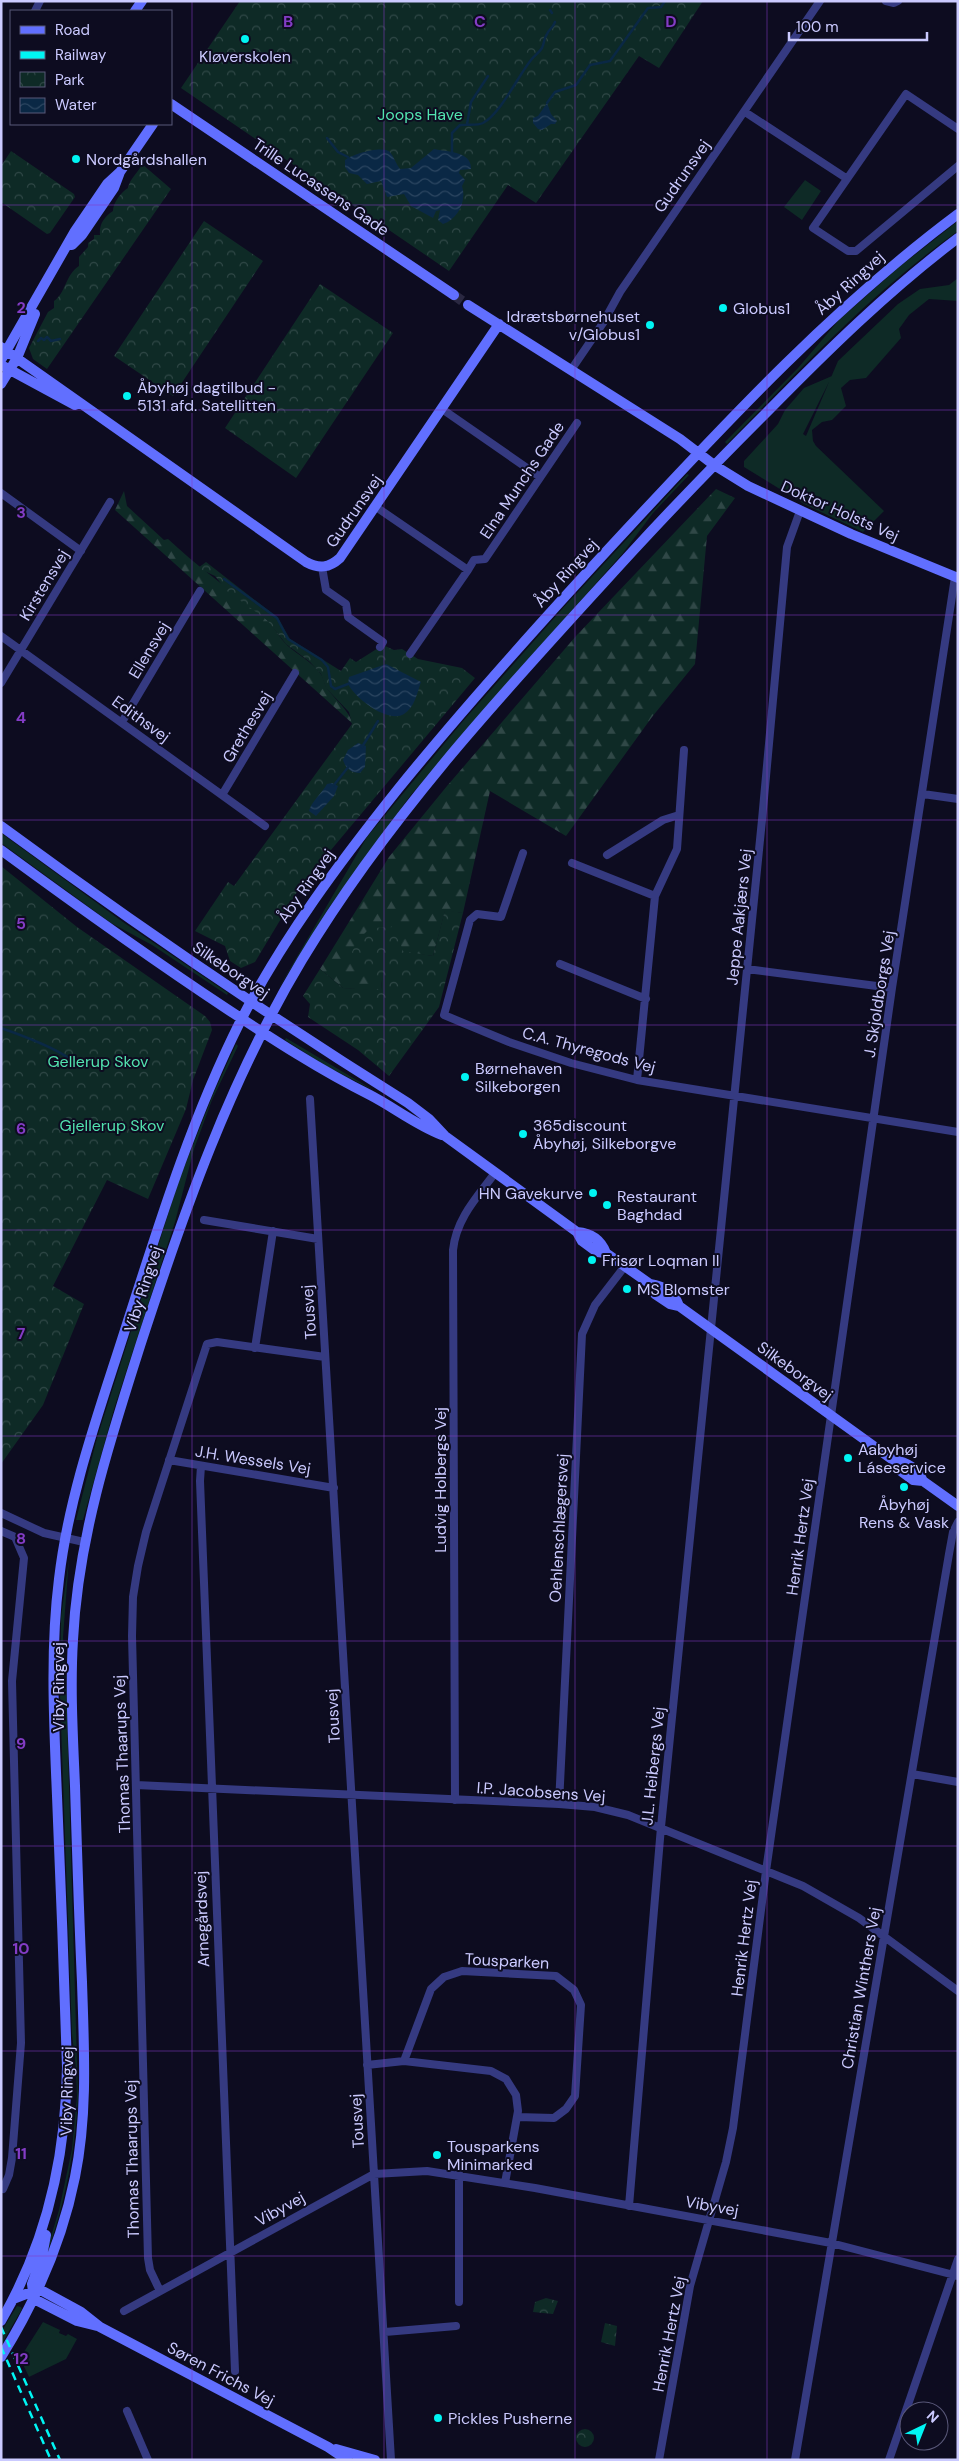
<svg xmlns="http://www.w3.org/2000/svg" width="959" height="2461" font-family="'DM Sans',sans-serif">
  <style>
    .grass { fill: #0e2a26 }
    .forest { fill: url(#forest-firs) }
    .park { fill: url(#park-crowns) }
    .water { fill: url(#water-waves) }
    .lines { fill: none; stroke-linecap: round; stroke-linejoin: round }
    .stream { stroke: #0a2845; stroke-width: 2.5 }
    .secondary-tunnel { stroke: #2a2841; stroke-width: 10; stroke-dasharray: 10 5; stroke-linecap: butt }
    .street { stroke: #353a81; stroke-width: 8 }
    .secondary { stroke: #616fff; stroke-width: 10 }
    .rail { stroke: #00f5f3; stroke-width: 2.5; stroke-dasharray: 8 6; stroke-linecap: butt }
    .grid { fill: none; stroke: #833cc5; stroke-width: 1; stroke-opacity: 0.55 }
    .poi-dot { fill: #00f5f3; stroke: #0d0c20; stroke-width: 2 }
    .labels { text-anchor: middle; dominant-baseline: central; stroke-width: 4; stroke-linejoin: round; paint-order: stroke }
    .poi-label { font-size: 16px; fill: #cbcaff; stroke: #0d0c20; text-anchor: start }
    .park-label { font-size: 16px; fill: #52e3af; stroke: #0d0c20 }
    .street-label { font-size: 16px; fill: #cbcaff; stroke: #0d0c20 }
    .grid-label { font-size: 16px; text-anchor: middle; font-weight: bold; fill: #833cc5; stroke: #0d0c20; stroke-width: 4; stroke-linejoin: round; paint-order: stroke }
  </style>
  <defs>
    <pattern id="forest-firs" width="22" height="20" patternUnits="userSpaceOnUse" patternTransform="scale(1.25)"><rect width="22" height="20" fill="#0e2a26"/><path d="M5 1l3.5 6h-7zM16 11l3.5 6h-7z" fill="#304847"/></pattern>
    <pattern id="park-crowns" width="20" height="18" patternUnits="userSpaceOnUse" patternTransform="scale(1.25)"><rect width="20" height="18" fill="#0e2a26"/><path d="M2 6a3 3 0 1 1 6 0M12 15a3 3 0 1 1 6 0" fill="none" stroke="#304847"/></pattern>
    <pattern id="water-waves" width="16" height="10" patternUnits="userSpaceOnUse" patternTransform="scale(1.25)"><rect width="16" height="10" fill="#0a2845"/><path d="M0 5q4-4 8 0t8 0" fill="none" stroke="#2c4661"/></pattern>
  </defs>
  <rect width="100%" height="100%" fill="#0d0c20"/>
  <path class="grass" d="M805,180L821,191L802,220L784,207Z
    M958,221V231C872,292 800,369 727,444L725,442L798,368L839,320L898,268Z
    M958,278V301L929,299L909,315L899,329L901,338L866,378L850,380L841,388L846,406L832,420L822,422L812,430L813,441L816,446L884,511L863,532L804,504L744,467V461L778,424L785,410L804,388L832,376L803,434L806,436L838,361L898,304L920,289L949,285Z
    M687,474L689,475L653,513L623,553L517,672L410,796L328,909L277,991L367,837L463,721L563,608Z
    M1,833L123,922L228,993L227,995L152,945L111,923L1,843Z
    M286,1038L375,1091L326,1066L285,1040Z
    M236,1044L238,1046L212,1100L194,1149L175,1222L114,1409L83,1520H76L97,1438L179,1180L214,1092Z
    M69,1559L63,1637L66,1682L78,2096C75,2157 63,2213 41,2270L59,2210L72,2149L77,2096L76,2069L72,2034L60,1696L61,1617Z
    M17,2306L21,2307L22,2309L1,2345V2332Z
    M43,2322L60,2330L59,2333L66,2336L68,2334L77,2339L66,2359L29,2377L20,2358Z"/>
  <path class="forest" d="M716,489L735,498L707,536L695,664L652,717L566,836L490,791L463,913L445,911L433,956L403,952L382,980L381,991L343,988L320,969L389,857L447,786L576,636Z
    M124,491L127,506L164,540L168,539C199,568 233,592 266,619C275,627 279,638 288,646C298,655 312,662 320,673C324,678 324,685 328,690C338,702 348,710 353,724L115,510Z"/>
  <path class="park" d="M240,1H703L659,68L639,56L536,203L508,185L449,271L181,88Z
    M11,151L74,194L75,197L50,233L47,234L1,202V166Z
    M142,164L171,189L47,369L33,359L29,348L48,312L54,308V301C66,293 65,275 79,266V257L88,247V243L94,239V235H100C99,224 104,217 113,211C113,203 121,192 128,188C130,178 138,173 142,164Z
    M204,221L263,261L173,396L114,356Z
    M320,284L393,333L296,478L225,428Z
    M206,562L278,618L290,639L341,671L350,658L356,662L383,645L394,650L402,649L418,659L462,668L475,678L300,887L255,962L241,968L230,961L225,946L195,931L228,882L234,886L352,724L349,712L326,688L321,674L310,662L286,644L267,620L227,591L215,576L198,568Z
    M1,866L77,927L205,1016L210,1022L212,1030L193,1080L186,1109L148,1199L107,1180L53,1286L84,1304L43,1405L1,1464Z
    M445,910L463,913L439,1007L389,1076L358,1050L308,1017L310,1004L303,996L320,969L343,988L381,990L382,980L350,957L356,942L370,928L394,927L403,951L433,956Z
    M546,2298L558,2301L553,2314L533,2312L535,2302Z
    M605,2323L617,2326L615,2346L601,2342Z
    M576 2438a9 9 0 1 1 18 0a9 9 0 1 1-18 0Z"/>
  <path class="water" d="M547,103L551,114L557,121L555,124H551L542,130L538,129L533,123V118L538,116Z
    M434,149C447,152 472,151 471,169L460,170L459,173L465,180L462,186C467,201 458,219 443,224L438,220L440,210L436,211L433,218L411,206L404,194L387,197L381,181L367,184L358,175L349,173L345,167V160C352,154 383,145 390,152C394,157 396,164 400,169L411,168Z
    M386,664L421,682C417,693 415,707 404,714C388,724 355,698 348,684L349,677Z
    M358,743L366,746L365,767L360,773C351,773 346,769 343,760L348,750Z
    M332,783L338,786L334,796L316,816L309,811C311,802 322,793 327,784Z"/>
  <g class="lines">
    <path class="stream" d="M550,10L552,13
      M547,103L555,92L576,85L590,65L610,61L648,8L661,7L665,1
      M467,124L471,102L488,76
      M327,138L338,152L348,157
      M452,153V133L460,125C467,124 477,126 483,123C501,113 518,76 531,60C535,55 539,53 542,48C544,44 544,38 547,34C549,29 553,28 555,22
      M38,341L41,338L44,340L47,337L51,341L60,339
      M224,579L277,618L288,639L322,660L328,667L331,686L335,689L348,684
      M362,747L378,721
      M334,785L349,766
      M1,1028C18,1034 64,1051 74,1063"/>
    <path class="secondary-tunnel" d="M454,295L468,305"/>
    <path class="street" d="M886,1L894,3L898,1
      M35,11L40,1
      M745,112L846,178
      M958,129L906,94L813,228L848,251H856L958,166
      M571,370L603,323L620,292L820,1
      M442,409L540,477
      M1,493L81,551
      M376,507L468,570L410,654
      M322,567L326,590L346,604L348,617L383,642L380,647
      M468,570L474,560L485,559L577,423
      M1,636L265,826
      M1,683L110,502
      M122,722L200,591
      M923,794L958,799
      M222,795L295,673
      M523,853L501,917L477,914L470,920L444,1015L509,1042L571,1063L637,1080L958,1132
      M607,855L663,820L679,815
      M572,863L655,896
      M560,964L646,999
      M747,969L892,988
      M637,1080L655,896L677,849L684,750
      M310,1099L391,2460
      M204,1220L318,1239
      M255,1348L273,1231
      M169,1460L334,1488
      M201,1466L200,1481L235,2371
      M1,1513L44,1533L84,1542
      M1,1531L15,1537L24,1558L12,1681L21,2043L12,2158L9,2175L3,2189
      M912,1774L958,1782
      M136,1785L559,1804L595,1807L628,1815L803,1886L859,1918L958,1991
      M455,1800L453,1250C456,1219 477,1197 495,1173
      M559,1804L582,1334L595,1305L625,1266
      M404,2061L431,1989L444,1977L462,1971L556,1976L574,1990L581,2005L575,2096L566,2109L554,2118L517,2117
      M367,2065L404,2061L491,2071L506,2079L516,2095L518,2111L505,2183
      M629,2206L661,1827L762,820L787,547L800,511
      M160,2291L150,2270L148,2258L132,1636L133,1597L138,1566L146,1532L207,1344L217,1342L325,1357
      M459,2302V2174
      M124,2311L374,2174L427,2171L535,2188L831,2243L958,2276
      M385,2332L456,2326
      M127,2411L148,2460
      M659,2460L690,2286L726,2162L733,2128L766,1871L892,988L955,577
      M795,2460L949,1554L953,1532L958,1522
      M889,2460L958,2259"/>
    <path class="secondary" d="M135,11L142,1
      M171,104L454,295
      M72,245L82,235L114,188L120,172L153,124
      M468,305L680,439L714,465L748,486L851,534L958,578
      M1,347L306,562C319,569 329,568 340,558L499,324
      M1,360L75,231L107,184L120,172
      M1,365L75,405
      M1,384L17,358L35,314
      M1,826C133,923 269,1016 408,1103L429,1119L445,1136L577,1232L582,1241L597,1252L606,1253L650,1284L655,1294L670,1304L679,1306L893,1460L898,1469L913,1480L923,1481L958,1506
      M1,850C76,905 150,958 227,1009C274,1040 320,1070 370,1095C395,1108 416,1125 442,1135
      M577,1232C591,1233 601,1240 606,1253
      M650,1284C664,1286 674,1292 679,1306
      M893,1460C907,1462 917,1468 923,1481
      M46,2235L42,2256L32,2284L34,2299L77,2321L97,2326
      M13,2299L39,2289L81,2312L100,2327L328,2447L347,2460
      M1,2321C47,2242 66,2157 67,2067C64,1977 61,1886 57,1796C54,1724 50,1650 59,1579C69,1493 100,1409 126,1327C159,1224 191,1120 240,1022C283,938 339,863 398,789C471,699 549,613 628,528C731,417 836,305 958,214
      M1,2357C36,2301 62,2242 75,2177C88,2113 84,2047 82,1982C79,1917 77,1852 75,1786C73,1738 70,1689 73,1640C78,1537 110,1440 141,1343C184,1211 230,1080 302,960C392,810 515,680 632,552C676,504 722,457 768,411C828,350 889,290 958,238
      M336,2449L375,2460"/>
    <path class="rail" d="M1,2327L60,2460
      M1,2347L51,2460"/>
  </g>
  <path class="grid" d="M192,1V2460M384,1V2460M575,1V2460M767,1V2460M1,205H958M1,410H958M1,615H958M1,820H958M1,1025H958M1,1230H958M1,1436H958M1,1641H958M1,1846H958M1,2051H958M1,2256H958"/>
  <g class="poi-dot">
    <circle cx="245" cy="39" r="5"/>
    <circle cx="76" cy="159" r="5"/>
    <circle cx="723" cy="308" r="5"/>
    <circle cx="650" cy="325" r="5"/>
    <circle cx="127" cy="396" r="5"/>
    <circle cx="465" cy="1077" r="5"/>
    <circle cx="523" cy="1134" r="5"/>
    <circle cx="593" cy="1193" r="5"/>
    <circle cx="607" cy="1205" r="5"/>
    <circle cx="592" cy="1260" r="5"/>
    <circle cx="627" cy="1289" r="5"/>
    <circle cx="848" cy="1458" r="5"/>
    <circle cx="904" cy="1487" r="5"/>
    <circle cx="437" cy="2155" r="5"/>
    <circle cx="438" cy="2418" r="5"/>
  </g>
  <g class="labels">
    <g class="poi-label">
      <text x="245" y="56" text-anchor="middle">Kløverskolen</text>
      <text x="86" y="159">Nordgårdshallen</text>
      <text x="733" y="308">Globus1</text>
      <text x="640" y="316" text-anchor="end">Idrætsbørnehuset<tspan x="640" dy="18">v/Globus1</tspan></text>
      <text x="137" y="387">Åbyhøj dagtilbud -<tspan x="137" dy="18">5131 afd. Satellitten</tspan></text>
      <text x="475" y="1068">Børnehaven<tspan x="475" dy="18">Silkeborgen</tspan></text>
      <text x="533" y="1125">365discount<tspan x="533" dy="18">Åbyhøj, Silkeborgve</tspan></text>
      <text x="583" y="1193" text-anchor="end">HN Gavekurve</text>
      <text x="617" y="1196">Restaurant<tspan x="617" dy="18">Baghdad</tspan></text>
      <text x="602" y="1260">Frisør Loqman II</text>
      <text x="637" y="1289">MS Blomster</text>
      <text x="858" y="1449">Aabyhøj<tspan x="858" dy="18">Láseservice</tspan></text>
      <text x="904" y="1504" text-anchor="middle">Åbyhøj<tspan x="904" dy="18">Rens &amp; Vask</tspan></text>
      <text x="447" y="2146">Tousparkens<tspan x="447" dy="18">Minimarked</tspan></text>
      <text x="448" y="2418">Pickles Pusherne</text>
    </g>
    <g class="park-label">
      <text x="420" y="114">Joops Have</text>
      <text x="98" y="1061">Gellerup Skov</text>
      <text x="112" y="1125">Gjellerup Skov</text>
    </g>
    <g class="street-label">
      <text transform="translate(682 176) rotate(-55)">Gudrunsvej</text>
      <text transform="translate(321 187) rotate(34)">Trille Lucassens Gade</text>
      <text transform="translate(850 283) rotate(-42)">Åby Ringvej</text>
      <text transform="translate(522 480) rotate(-56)">Elna Munchs Gade</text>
      <text transform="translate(354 511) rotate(-55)">Gudrunsvej</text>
      <text transform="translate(840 511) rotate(24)">Doktor Holsts Vej</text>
      <text transform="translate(566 573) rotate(-48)">Åby Ringvej</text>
      <text transform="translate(44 585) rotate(-59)">Kirstensvej</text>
      <text transform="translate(149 650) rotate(-59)">Ellensvej</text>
      <text transform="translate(141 719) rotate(36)">Edithsvej</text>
      <text transform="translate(247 727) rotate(-59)">Grethesvej</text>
      <text transform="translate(306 886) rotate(-55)">Åby Ringvej</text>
      <text transform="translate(739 917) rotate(-84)">Jeppe Aakjærs Vej</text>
      <text transform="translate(231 970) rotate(34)">Silkeborgvej</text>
      <text transform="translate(879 994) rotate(-81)">J. Skjoldborgs Vej</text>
      <text transform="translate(589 1050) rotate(15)">C.A. Thyregods Vej</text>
      <text transform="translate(143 1289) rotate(-72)">Viby Ringvej</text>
      <text transform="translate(309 1312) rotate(-94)">Tousvej</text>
      <text transform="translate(795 1371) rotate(36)">Silkeborgvej</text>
      <text transform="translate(253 1460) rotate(9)">J.H. Wessels Vej</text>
      <text transform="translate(440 1480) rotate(-90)">Ludvig Holbergs Vej</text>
      <text transform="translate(559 1528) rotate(-87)">Oehlenschlægersvej</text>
      <text transform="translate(800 1537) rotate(-82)">Henrik Hertz Vej</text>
      <text transform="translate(58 1687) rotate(-90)">Viby Ringvej</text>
      <text transform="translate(333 1716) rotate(-93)">Tousvej</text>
      <text transform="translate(122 1754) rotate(-92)">Thomas Thaarups Vej</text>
      <text transform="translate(653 1766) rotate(-84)">J.L. Heibergs Vej</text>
      <text transform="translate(541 1792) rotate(4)">I.P. Jacobsens Vej</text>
      <text transform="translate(202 1919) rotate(-92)">Arnegårdsvej</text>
      <text transform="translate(744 1938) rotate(-83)">Henrik Hertz Vej</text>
      <text transform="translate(507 1961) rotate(3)">Tousparken</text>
      <text transform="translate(861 1988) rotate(-80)">Christian Winthers Vej</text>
      <text transform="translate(67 2091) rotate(-89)">Viby Ringvej</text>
      <text transform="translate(357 2121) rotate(-93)">Tousvej</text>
      <text transform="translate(132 2159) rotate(-91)">Thomas Thaarups Vej</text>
      <text transform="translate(712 2206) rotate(10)">Vibyvej</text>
      <text transform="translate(280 2209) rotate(-29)">Vibyvej</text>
      <text transform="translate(669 2334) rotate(-79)">Henrik Hertz Vej</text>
      <text transform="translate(221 2374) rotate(28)">Søren Frichs Vej</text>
    </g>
  </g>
  <g class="grid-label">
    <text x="288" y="27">B</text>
    <text x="480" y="27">C</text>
    <text x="671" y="27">D</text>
    <text x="21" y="313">2</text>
    <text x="21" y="518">3</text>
    <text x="21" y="723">4</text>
    <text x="21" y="929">5</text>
    <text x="21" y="1134">6</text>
    <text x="21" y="1339">7</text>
    <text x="21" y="1544">8</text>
    <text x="21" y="1749">9</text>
    <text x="21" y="1954">10</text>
    <text x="21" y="2159">11</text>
    <text x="21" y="2364">12</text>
  </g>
  <rect width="959" height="2461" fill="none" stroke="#cbcaff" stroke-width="5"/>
  <rect x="10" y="10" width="162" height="115" fill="#0d0c20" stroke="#595879"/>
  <rect x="20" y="26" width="25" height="8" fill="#616fff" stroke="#595879"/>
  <text x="55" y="35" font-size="15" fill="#cbcaff">Road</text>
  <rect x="20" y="51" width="25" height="8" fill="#00f5f3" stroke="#595879"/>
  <text x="55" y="60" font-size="15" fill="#cbcaff">Railway</text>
  <rect x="20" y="72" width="25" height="15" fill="url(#park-crowns)" stroke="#595879"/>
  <text x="55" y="85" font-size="15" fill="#cbcaff">Park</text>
  <rect x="20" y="98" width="25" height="15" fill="url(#water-waves)" stroke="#595879"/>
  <text x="55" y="110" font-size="15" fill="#cbcaff">Water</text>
  <g transform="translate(924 2426) rotate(43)"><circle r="24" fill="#0d0c20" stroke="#595879"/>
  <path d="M0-4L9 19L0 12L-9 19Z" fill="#00f5f3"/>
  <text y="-8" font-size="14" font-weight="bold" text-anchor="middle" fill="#cbcaff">N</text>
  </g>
  <path d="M789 32v8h138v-8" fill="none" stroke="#cbcaff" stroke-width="2.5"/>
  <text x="796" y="32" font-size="15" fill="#cbcaff" stroke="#0d0c20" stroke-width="4" paint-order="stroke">100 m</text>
</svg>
